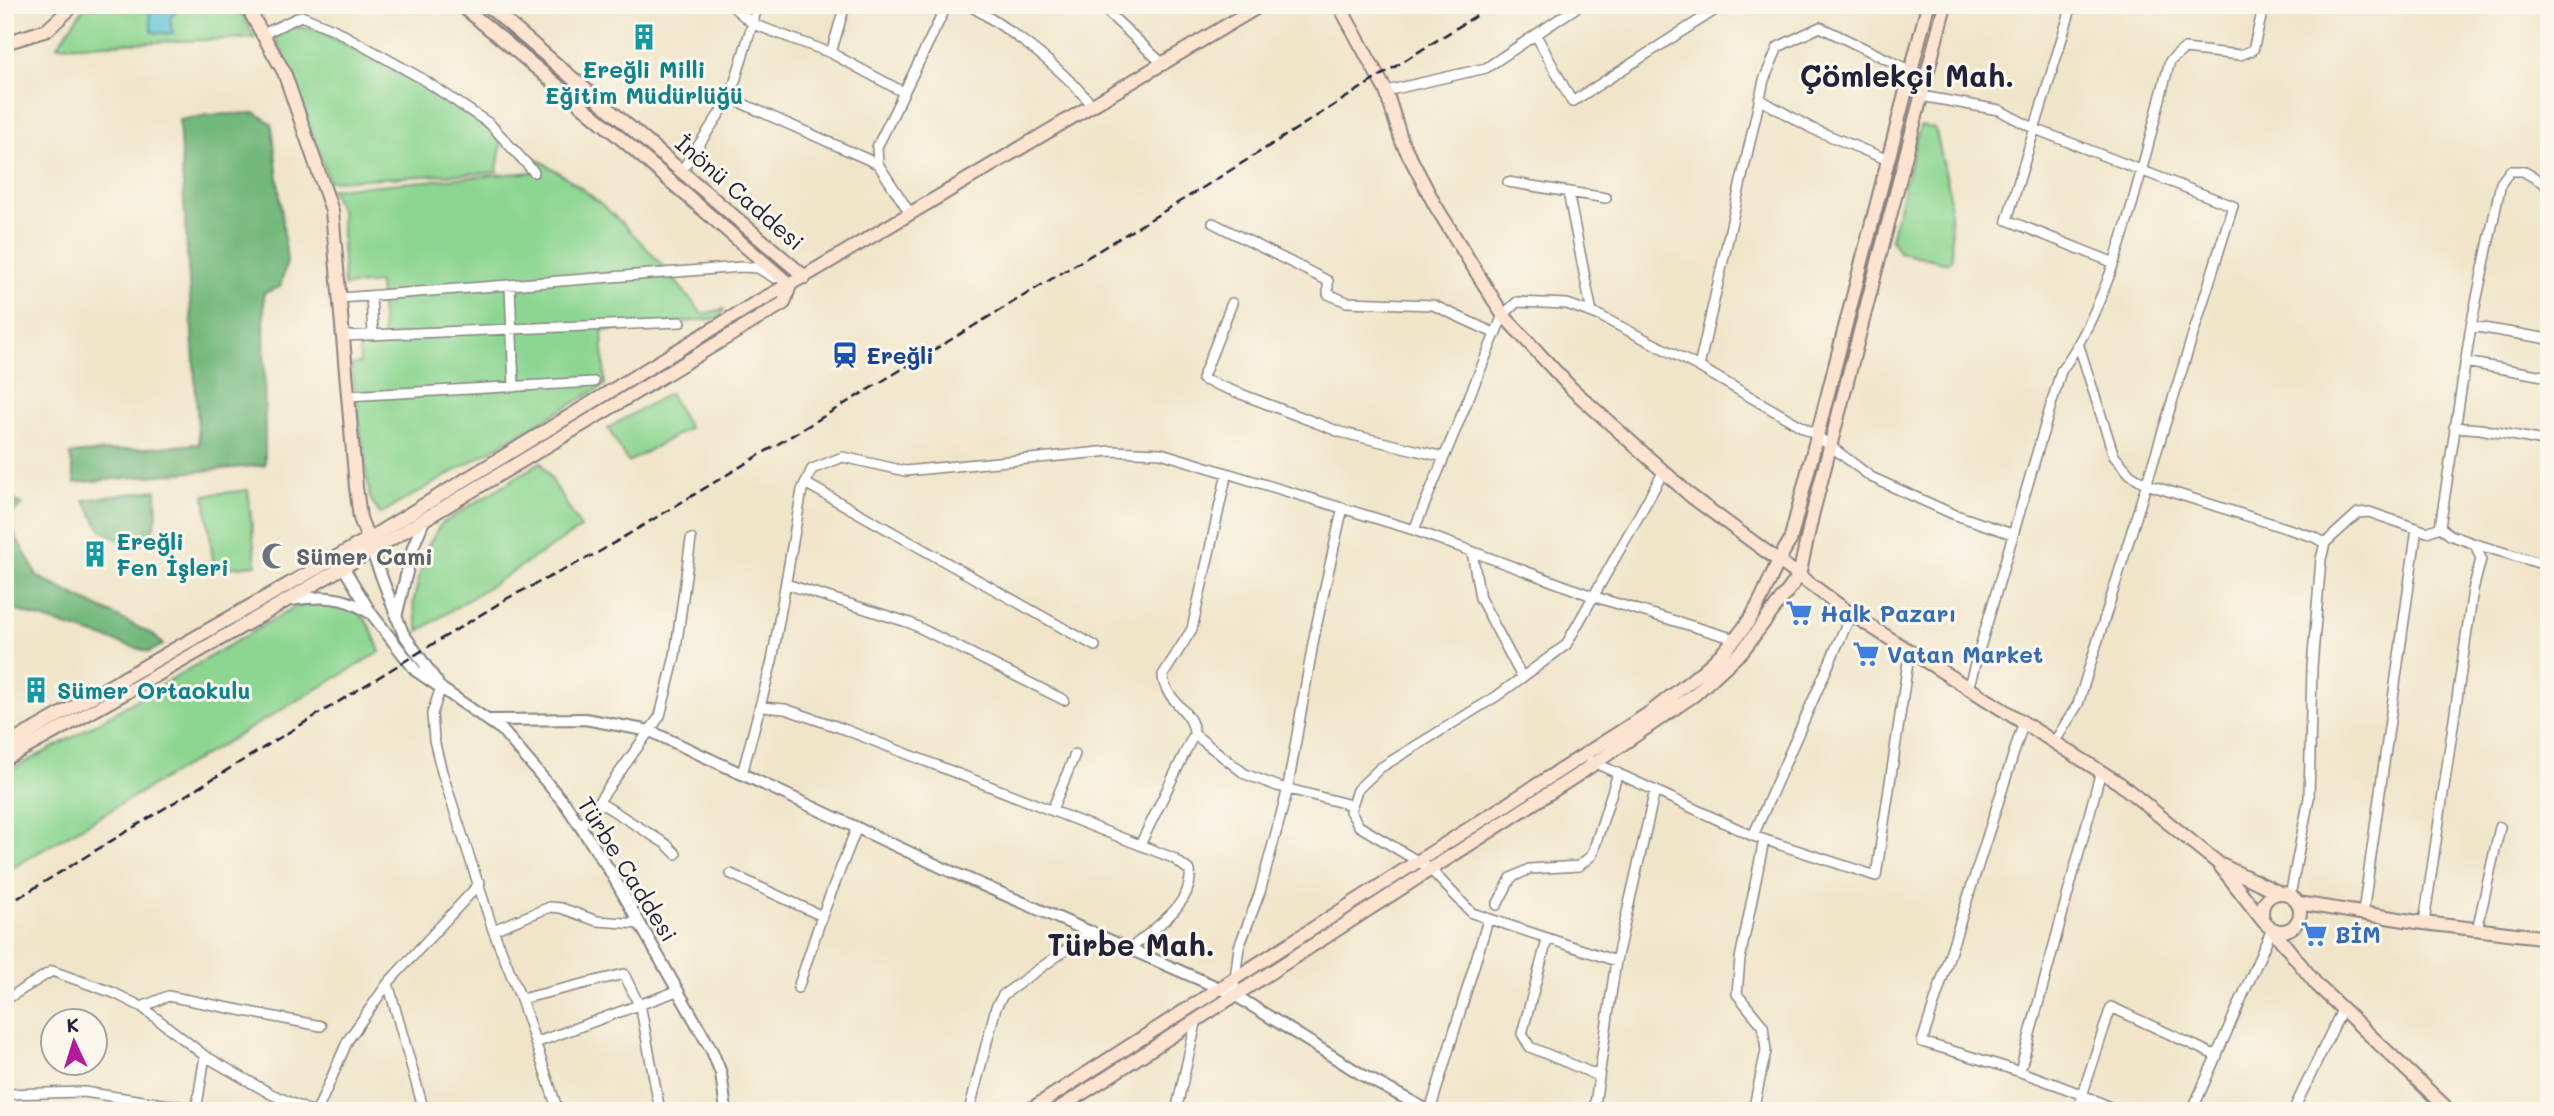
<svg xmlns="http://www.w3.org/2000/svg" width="2554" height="1116" font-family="Mali,sans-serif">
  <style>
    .green { fill: #8dd692; stroke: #587c66; stroke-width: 2 }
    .forest { fill: #72b77c; stroke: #4a6c5c; stroke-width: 2 }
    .water { fill: #56c2d1; stroke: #3c7286; stroke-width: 2 }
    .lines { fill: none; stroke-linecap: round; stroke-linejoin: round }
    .minor-casing { stroke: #898482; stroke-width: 12 }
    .tertiary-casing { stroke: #898482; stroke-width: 14 }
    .secondary-casing { stroke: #898482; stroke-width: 16 }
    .minor { stroke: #fff; stroke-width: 9 }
    .tertiary { stroke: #fff; stroke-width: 10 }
    .secondary { stroke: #fde4d1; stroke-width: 12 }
    .rail { stroke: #22223b; stroke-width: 2.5; stroke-dasharray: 10 5; stroke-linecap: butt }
    .labels { text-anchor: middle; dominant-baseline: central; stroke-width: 6; stroke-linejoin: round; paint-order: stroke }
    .culture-label { font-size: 23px; font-weight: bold; fill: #0d838f; stroke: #fbf7ec; text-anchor: start }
    .street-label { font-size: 23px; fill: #22223b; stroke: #fbf7ec }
    .transit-label { font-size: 23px; font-weight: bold; fill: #164399; stroke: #fbf7ec; text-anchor: start }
    .worship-label { font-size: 23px; font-weight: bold; fill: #5b616d; stroke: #fbf7ec; text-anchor: start }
    .shop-label { font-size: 23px; font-weight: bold; fill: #366cbe; stroke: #fbf7ec; text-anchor: start }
    .district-label { font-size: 30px; font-weight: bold; fill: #22223b; stroke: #fbf7ec }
  </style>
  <rect width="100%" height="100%" fill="#fbf7ec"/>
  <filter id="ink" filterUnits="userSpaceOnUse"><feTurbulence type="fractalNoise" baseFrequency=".0143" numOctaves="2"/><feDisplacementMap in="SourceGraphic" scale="14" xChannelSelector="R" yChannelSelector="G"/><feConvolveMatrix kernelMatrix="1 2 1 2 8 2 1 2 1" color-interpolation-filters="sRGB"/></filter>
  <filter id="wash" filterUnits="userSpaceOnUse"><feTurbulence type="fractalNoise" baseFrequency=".00686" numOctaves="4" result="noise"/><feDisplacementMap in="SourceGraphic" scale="28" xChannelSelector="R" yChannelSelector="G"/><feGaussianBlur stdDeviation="1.57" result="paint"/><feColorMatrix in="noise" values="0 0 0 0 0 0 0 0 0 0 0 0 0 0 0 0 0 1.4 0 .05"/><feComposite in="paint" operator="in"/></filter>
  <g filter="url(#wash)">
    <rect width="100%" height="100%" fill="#f0e5c9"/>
    <path class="green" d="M86,5H238L255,38L57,46Z
      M289,27L316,29L413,81L486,126L501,143L497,172L329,181L289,66L275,38Z
      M1920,126L1935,128L1949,189L1952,258L1948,263L1899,252L1891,238Z
      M531,156C603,195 652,250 702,314L724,309L720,318L602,331L605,385L380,514L370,498L351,365L360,363L359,342H384L379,283L344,286L341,211L330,189L533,172Z
      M669,393L689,428L628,462L608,428Z
      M541,462L581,528L419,631L413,603L426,549L441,524Z
      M248,490L256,565L214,569L205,495Z
      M321,604C364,610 365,612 380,652L5,872V773L73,737L296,606Z"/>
    <path class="forest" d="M256,113L272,124L287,262L280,287L264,293L265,465L75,483L70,454L199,444L179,120L208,115Z
      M156,490L157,515L150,541L129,546L101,530L84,500Z
      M5,496L23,505L11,514L13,531L38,577L154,635L163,645L149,652L5,607Z"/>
    <path class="water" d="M148,5H174L176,11L170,18L173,34L152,32Z"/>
  </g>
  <g filter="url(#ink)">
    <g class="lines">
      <g class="minor-casing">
        <path id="minor" d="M731,5L753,24L831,53L903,92
          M969,5C1014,32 1059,65 1093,106
          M1100,5L1164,65
          M2072,5L2007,220L2112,262
          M261,35L301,16L333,29L421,78L490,124L534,172
          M1536,35L1572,102L1723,5
          M831,53L845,5
          M1386,91L1486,68L1580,5
          M1921,96L1999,110L2035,129L2233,206L2078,704L2055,741
          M730,98L878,164
          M1759,99L1813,129L1888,160
          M682,170L730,98L758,5
          M1508,182L1606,198
          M1568,192L1592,313
          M910,213L878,164L877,147L947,5
          M1213,223L1328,281V294L1347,302L1433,305L1496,334
          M510,286L514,387
          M371,296L373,334
          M340,298L741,267L758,268L775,278
          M1232,303L1202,379L1340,432L1444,457
          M2471,326L2549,339
          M344,336L681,322
          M2079,346L2114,456L2130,474L2146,484L2314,537L2325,543
          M2465,362L2549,377
          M1699,367L1764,80L1778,47L1820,27L1911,71
          M347,396L594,382
          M2454,427L2480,429L2549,442
          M805,483L1095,646
          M1414,530L1503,315L1517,302L1567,304L1598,315L1699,367L1816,435L1871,477L1953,514L2012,534
          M2475,544L2549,566
          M1472,552L1480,598L1522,677
          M786,584L910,623L1064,700
          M1969,685L2061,371C2118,293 2144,155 2170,61L2184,49L2240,55L2253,50L2264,5
          M441,687L432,714L434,740L442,772L493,930L521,999L558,1111
          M762,707L785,709L841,728L1173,858L1190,871C1194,904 1153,929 1130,949
          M2024,721L1922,1042C1989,1062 2055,1080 2118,1111
          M1194,734L1245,774L1277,786L1351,805
          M1591,761L1753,836L1876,876L1910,649
          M742,774L772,661L802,490L812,469L843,457L905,471L1111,451L1161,453L1414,530L1595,597L1735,639
          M599,802L666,844L676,854
          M1052,810L1075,754
          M581,826L660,716L675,656L691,539
          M1753,836L1851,614
          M1140,845L1194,734C1194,710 1163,700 1163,675L1192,629L1227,473
          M731,874L822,916L857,827
          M2290,896L2309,798L2312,667L2321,559L2325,543L2358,513L2369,512L2427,532L2440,527L2471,326L2501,183L2510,171H2523L2549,186
          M1497,905L1511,878L1529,869L1579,866L1592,855L1618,773
          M2363,913L2417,528
          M2424,923L2473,590L2481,559L2475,544L2450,535L2440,527
          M493,930L550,907L561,908L597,921L639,924
          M2477,930L2500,827
          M1547,940L1522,1034L1530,1047L1599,1076
          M1616,961L1472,913L1429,868L1359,826L1350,811L1357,790L1380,768L1497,696L1566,645L1664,471
          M388,983L424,1111
          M798,988L822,916
          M1233,994L1239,947L1260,892L1287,792L1315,632L1342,511
          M521,999L624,974L641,1009L660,1111
          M5,1000L52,971L114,993L142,1007L205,1056L271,1094L310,1111
          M142,1007L168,996L321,1026
          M535,1043L677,991
          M2020,1071L2101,771
          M5,1094L84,1092L196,1109
          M196,1111L205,1056
          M317,1111L348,1040L388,983L480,883
          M969,1111L996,1007L1003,995L1092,931
          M1176,1111L1197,1019
          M1430,1111L1488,920
          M1594,1111L1616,961L1655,790
          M1753,1111L1766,1051L1763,1026L1737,994L1740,959L1764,840
          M2077,1111L2111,1007L2217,1056
          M2192,1111L2272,929
          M2293,1111L2342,1010"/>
      </g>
      <g class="tertiary-casing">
        <path id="tertiary" d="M369,544L403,633L437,682
          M339,560L371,613L416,671L502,730L566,805L610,871L712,1051L721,1073L726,1111
          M291,600C319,596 344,595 368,612
          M396,617L413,547L423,523
          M490,720L585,719L650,731L943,868L1233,994L1364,1076L1429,1111"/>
      </g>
      <g class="secondary-casing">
        <path id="secondary" d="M246,5L284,72L332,211L356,487L360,518L368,539
          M461,5L624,141L790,285
          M487,5L805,277
          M1339,5L1386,91L1402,142L1435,205L1503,315L1572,389L1692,497L1851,614L2119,783L2218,863L2264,922
          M5,43L47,30L74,5
          M5,746L368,539L752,305L810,273L1261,5
          M5,759C270,616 526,458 784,303L790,285
          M2221,865L2280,893
          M2262 912a19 19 0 1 1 38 0a19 19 0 1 1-38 0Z
          M2298,903L2424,923L2549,938
          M2272,929L2317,985L2450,1111
          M1028,1111L1651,712C1686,684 1725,658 1750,619C1766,595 1773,566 1790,541L1928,5
          M1055,1111L1582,772L1694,695L1743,650L1799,576L1812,516L1945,5"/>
      </g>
      <use href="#minor" class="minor"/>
      <use href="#tertiary" class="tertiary"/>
      <use href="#secondary" class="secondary"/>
      <path class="rail" d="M5,906L508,598L599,552L1204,187L1493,5"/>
    </g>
  </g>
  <defs>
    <g id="building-bare" transform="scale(2.1)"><path d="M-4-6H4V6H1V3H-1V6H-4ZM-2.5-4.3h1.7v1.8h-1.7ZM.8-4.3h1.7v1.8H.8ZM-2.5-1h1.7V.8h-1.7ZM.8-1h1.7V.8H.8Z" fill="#0f9aa8" stroke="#fbf7ec" stroke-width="2.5" paint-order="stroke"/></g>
    <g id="station-bare" transform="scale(2.1)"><path d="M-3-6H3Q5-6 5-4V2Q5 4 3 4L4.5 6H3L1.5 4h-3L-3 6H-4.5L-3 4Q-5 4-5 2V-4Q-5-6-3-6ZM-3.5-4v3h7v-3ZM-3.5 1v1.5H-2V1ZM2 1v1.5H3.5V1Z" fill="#1a4fb4" stroke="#fbf7ec" stroke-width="2.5" paint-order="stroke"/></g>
    <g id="mosque-bare" transform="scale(2.1)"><path d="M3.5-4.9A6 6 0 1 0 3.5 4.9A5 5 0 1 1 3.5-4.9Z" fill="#6b7280" stroke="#fbf7ec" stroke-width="2.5" paint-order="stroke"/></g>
    <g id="supermarket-bare" transform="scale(2.1)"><path d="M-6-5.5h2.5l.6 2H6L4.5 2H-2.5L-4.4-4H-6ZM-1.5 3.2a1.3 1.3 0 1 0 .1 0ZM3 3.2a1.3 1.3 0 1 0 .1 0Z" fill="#3f7fe0" stroke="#fbf7ec" stroke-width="2.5" paint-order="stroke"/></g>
  </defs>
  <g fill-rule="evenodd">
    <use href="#building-bare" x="644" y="37"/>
    <use href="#station-bare" x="845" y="355"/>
    <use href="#building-bare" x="95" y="554"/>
    <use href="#mosque-bare" x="275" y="556"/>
    <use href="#supermarket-bare" x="1799" y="613"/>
    <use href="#supermarket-bare" x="1866" y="654"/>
    <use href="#building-bare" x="36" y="690"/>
    <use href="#supermarket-bare" x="2314" y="934"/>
  </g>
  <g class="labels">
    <g class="culture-label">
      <text x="644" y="69" text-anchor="middle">Ereğli Milli<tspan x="644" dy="26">Eğitim Müdürlüğü</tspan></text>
      <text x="116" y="541">Ereğli<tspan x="116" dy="26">Fen İşleri</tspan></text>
      <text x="57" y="690">Sümer Ortaokulu</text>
    </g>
    <g class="street-label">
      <text transform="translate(740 192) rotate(41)">İnönü Caddesi</text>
      <text transform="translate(628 869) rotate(58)">Türbe Caddesi</text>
    </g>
    <g class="transit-label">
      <text x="866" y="355">Ereğli</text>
    </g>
    <g class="worship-label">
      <text x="296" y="556">Sümer Cami</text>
    </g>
    <g class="shop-label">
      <text x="1820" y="613">Halk Pazarı</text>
      <text x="1887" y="654">Vatan Market</text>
      <text x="2335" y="934">BİM</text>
    </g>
    <g class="district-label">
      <text x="1907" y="75">Çömlekçi Mah.</text>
      <text x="1131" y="944">Türbe Mah.</text>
    </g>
  </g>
  <rect width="2554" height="1116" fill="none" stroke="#fbf7ec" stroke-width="28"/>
  <g transform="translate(74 1042) rotate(356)"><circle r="33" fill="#fbf7ec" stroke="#a4a2a5" stroke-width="2"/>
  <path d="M0-5L12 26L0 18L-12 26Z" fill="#b5179e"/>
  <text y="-10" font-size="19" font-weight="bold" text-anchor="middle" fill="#22223b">K</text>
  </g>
</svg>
